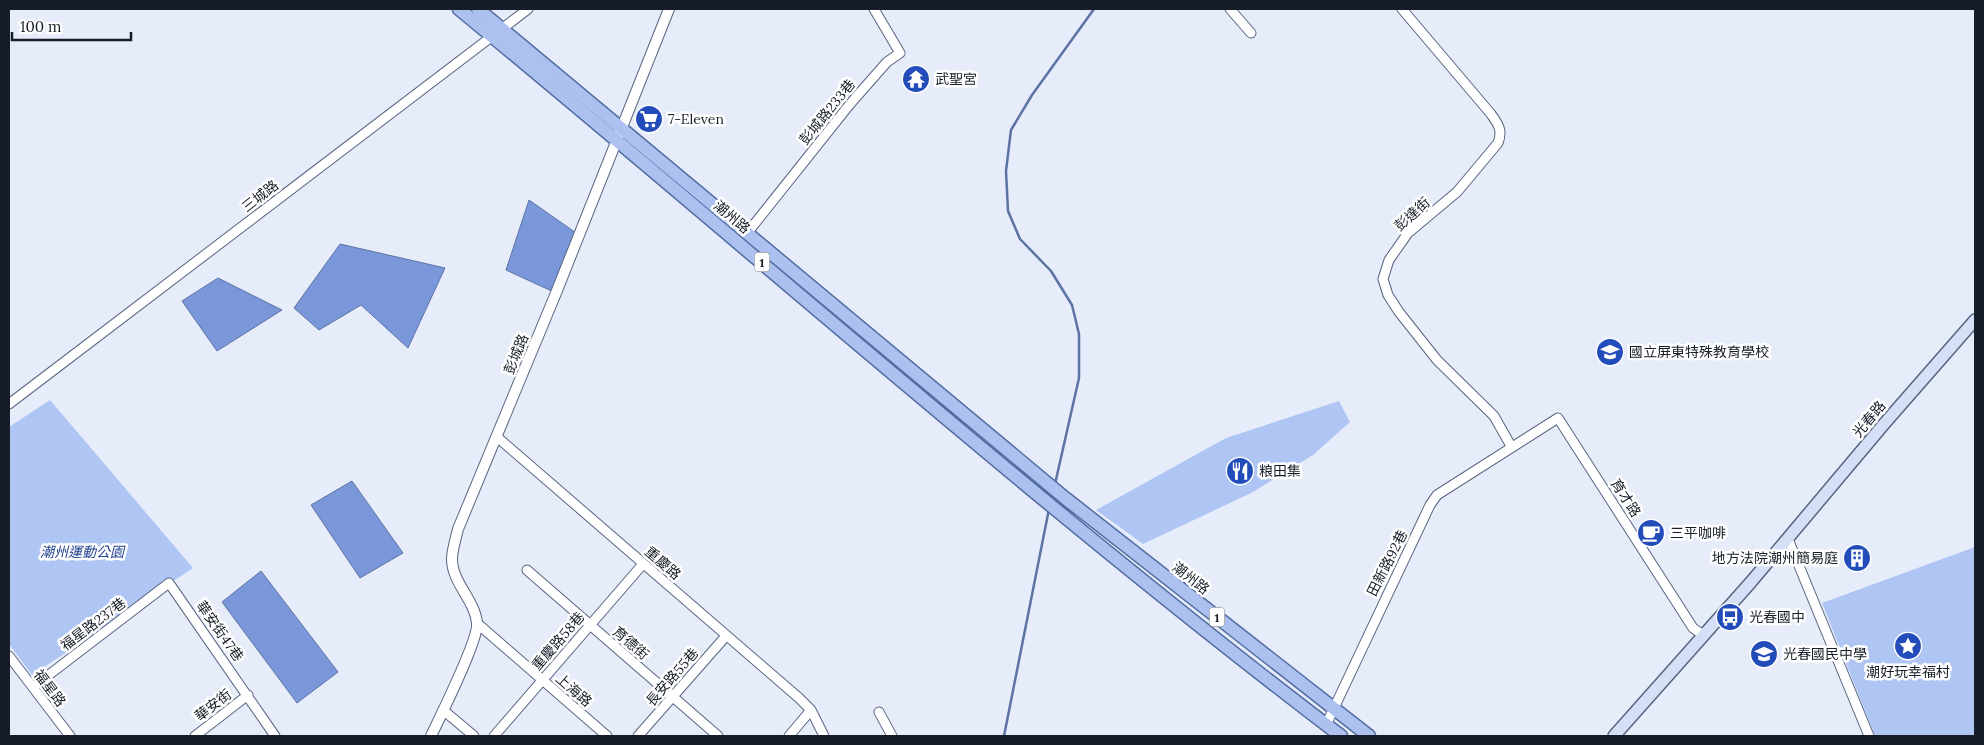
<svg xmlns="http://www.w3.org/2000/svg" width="1984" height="745" font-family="Lora,'Noto Sans TC',serif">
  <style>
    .green { fill: #afc6f5 }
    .water { fill: #7a98d9; stroke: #5c73a4 }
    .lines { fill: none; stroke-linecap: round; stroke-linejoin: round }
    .stream { stroke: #5c73a4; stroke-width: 2.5 }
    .minor-casing { stroke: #576581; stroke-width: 11 }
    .tertiary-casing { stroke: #576581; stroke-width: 12 }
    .secondary-casing { stroke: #576581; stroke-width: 14 }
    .primary-casing { stroke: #536da2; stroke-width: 15 }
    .minor { stroke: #fff; stroke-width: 9 }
    .tertiary { stroke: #fff; stroke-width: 10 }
    .secondary { stroke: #d5e0f7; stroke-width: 11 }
    .primary { stroke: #acc1ef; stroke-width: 12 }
    .labels { text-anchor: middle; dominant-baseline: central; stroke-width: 5; stroke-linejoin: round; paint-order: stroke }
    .shield { fill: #fff; stroke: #5d6168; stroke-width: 1 }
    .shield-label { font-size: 12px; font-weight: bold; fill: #171d28 }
    .poi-label { font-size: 14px; fill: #171d28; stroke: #fff; text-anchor: start }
    .street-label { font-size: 14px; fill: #171d28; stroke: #fff }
    .park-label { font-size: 14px; font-style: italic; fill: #254591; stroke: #fff }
  </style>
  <rect width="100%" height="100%" fill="#e6ecf9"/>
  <path class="green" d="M50,400L193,568L32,675L9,644V427Z
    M1339,401L1350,422L1313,455L1251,493L1143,544L1096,510L1226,438Z
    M1975,547V736H1875L1822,603Z"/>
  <path class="water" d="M529,200L579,235L556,293L506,270Z
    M340,244L445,268L408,348L361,305L319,330L294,308Z
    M218,278L282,310L217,351L182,301Z
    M352,481L403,553L360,578L311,505Z
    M261,571L338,672L297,703L222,602Z"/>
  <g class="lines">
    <path class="stream" d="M1055,484L1079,378V334L1072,305L1051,271L1020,239L1008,211L1006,171L1011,130L1032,95L1094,9
      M1004,736L1049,509"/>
    <g class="minor-casing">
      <path id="minor" d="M1230,9L1251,33
        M1402,9L1491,114C1498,124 1503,130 1498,143L1457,192L1408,233L1389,260L1383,279L1388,295L1399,312L1437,360L1494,416L1511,446
        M748,232L850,104L887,62L900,53L874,9
        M9,404L528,9
        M497,437L799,698L811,710L824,736
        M1788,539L1869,736
        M527,570L718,736
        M478,624L607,736
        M9,656L70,736
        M33,687L169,583L275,736
        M443,710L474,736
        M879,712L892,736
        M1326,725L1430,505L1437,495L1558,418L1693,628L1703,635
        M195,736L248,695
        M494,736L643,564
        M638,736L726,636
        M789,736L811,710"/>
    </g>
    <g class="tertiary-casing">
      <path id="tertiary" d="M431,736C440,717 479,639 477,623C475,600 452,583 452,559C452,550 456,538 458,529L556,293L669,9"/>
    </g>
    <g class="secondary-casing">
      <path id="secondary" d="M1614,736L1751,582L1884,424L1975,320"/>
    </g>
    <g class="primary-casing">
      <path id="primary" d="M459,9C753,251 1037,505 1341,736
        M478,9L1065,498L1369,736"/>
    </g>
    <use href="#minor" class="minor"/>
    <use href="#tertiary" class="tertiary"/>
    <use href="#secondary" class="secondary"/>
    <use href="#primary" class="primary"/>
  </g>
  <defs>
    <g id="temple-disc" transform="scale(1.4375)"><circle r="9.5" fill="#224cba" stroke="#fff"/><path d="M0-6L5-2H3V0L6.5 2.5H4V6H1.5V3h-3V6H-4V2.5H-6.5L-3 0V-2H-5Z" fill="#fff"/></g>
    <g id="supermarket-disc" transform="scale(1.4375)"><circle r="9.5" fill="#224cba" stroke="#fff"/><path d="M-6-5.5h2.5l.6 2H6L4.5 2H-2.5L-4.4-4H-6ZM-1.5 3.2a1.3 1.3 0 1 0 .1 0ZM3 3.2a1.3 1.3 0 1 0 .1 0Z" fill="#fff"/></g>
    <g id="school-disc" transform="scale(1.4375)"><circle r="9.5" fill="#224cba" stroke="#fff"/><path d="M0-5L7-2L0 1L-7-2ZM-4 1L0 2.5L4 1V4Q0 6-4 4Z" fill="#fff"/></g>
    <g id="restaurant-disc" transform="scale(1.4375)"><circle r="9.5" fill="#224cba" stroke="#fff"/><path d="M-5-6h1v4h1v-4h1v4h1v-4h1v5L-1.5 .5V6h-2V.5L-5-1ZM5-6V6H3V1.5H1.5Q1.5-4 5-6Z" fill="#fff"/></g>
    <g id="cafe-disc" transform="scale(1.4375)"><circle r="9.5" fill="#224cba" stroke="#fff"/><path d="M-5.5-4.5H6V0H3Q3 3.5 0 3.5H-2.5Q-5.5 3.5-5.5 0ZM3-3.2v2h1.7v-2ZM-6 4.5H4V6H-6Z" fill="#fff"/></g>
    <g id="building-disc" transform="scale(1.4375)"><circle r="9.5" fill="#224cba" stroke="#fff"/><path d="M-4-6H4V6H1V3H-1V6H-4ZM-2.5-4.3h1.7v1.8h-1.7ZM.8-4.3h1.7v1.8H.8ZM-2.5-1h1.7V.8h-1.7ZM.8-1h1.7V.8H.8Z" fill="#fff"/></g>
    <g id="bus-disc" transform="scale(1.4375)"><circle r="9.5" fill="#224cba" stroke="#fff"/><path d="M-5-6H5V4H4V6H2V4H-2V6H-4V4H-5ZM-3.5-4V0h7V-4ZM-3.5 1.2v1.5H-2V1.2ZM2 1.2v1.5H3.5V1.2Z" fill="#fff"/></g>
    <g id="sight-disc" transform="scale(1.4375)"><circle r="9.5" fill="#224cba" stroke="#fff"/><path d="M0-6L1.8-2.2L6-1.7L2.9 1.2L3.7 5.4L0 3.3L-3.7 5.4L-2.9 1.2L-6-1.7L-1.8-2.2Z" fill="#fff"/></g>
  </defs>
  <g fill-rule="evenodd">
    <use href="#temple-disc" x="916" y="79"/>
    <use href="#supermarket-disc" x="649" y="119"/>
    <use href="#school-disc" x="1610" y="352"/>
    <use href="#restaurant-disc" x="1240" y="471"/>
    <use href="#cafe-disc" x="1651" y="533"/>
    <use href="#building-disc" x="1857" y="558"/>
    <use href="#bus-disc" x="1730" y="617"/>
    <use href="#sight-disc" x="1908" y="646"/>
    <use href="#school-disc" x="1764" y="654"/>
  </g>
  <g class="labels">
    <g class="shield">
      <rect x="754.5" y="252.5" width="15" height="19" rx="4"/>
      <rect x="1209.5" y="607.5" width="15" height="19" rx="4"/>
    </g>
    <g class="shield-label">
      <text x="762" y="262">1</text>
      <text x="1217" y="617">1</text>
    </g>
    <g class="poi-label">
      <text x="935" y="79">武聖宮</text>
      <text x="668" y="119">7-Eleven</text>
      <text x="1629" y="352">國立屏東特殊教育學校</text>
      <text x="1259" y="471">粮田集</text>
      <text x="1670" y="533">三平咖啡</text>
      <text x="1838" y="558" text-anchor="end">地方法院潮州簡易庭</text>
      <text x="1749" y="617">光春國中</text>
      <text x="1783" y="654">光春國民中學</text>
      <text x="1908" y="672" text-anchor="middle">潮好玩幸福村</text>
    </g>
    <g class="street-label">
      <text transform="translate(827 112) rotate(-51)">彭城路233巷</text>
      <text transform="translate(260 196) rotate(-38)">三城路</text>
      <text transform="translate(1412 214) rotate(-42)">彭達街</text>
      <text transform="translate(732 217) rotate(40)">潮州路</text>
      <text transform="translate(516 354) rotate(-68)">彭城路</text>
      <text transform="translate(1869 419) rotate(-50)">光春路</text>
      <text transform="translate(1626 498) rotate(57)">育才路</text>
      <text transform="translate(663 563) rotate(41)">重慶路</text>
      <text transform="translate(1387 563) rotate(-63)">田新路92巷</text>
      <text transform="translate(1191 578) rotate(38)">潮州路</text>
      <text transform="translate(93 624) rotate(-37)">福星路237巷</text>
      <text transform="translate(220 631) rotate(55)">華安街47巷</text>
      <text transform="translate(558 641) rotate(-49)">重慶路58巷</text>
      <text transform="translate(631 643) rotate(41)">育德街</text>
      <text transform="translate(672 677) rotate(-49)">長安路55巷</text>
      <text transform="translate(50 688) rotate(53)">福星路</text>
      <text transform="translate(574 690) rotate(41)">上海路</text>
      <text transform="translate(213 705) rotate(-38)">華安街</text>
    </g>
    <g class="park-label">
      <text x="82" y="552">潮州運動公園</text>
    </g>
  </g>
  <rect width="1984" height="745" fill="none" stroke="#171d28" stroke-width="20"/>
  <path d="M12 32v8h119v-8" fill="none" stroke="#171d28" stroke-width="2.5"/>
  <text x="20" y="32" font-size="15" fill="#171d28" stroke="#ffffff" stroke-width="4" paint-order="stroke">100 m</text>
</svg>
